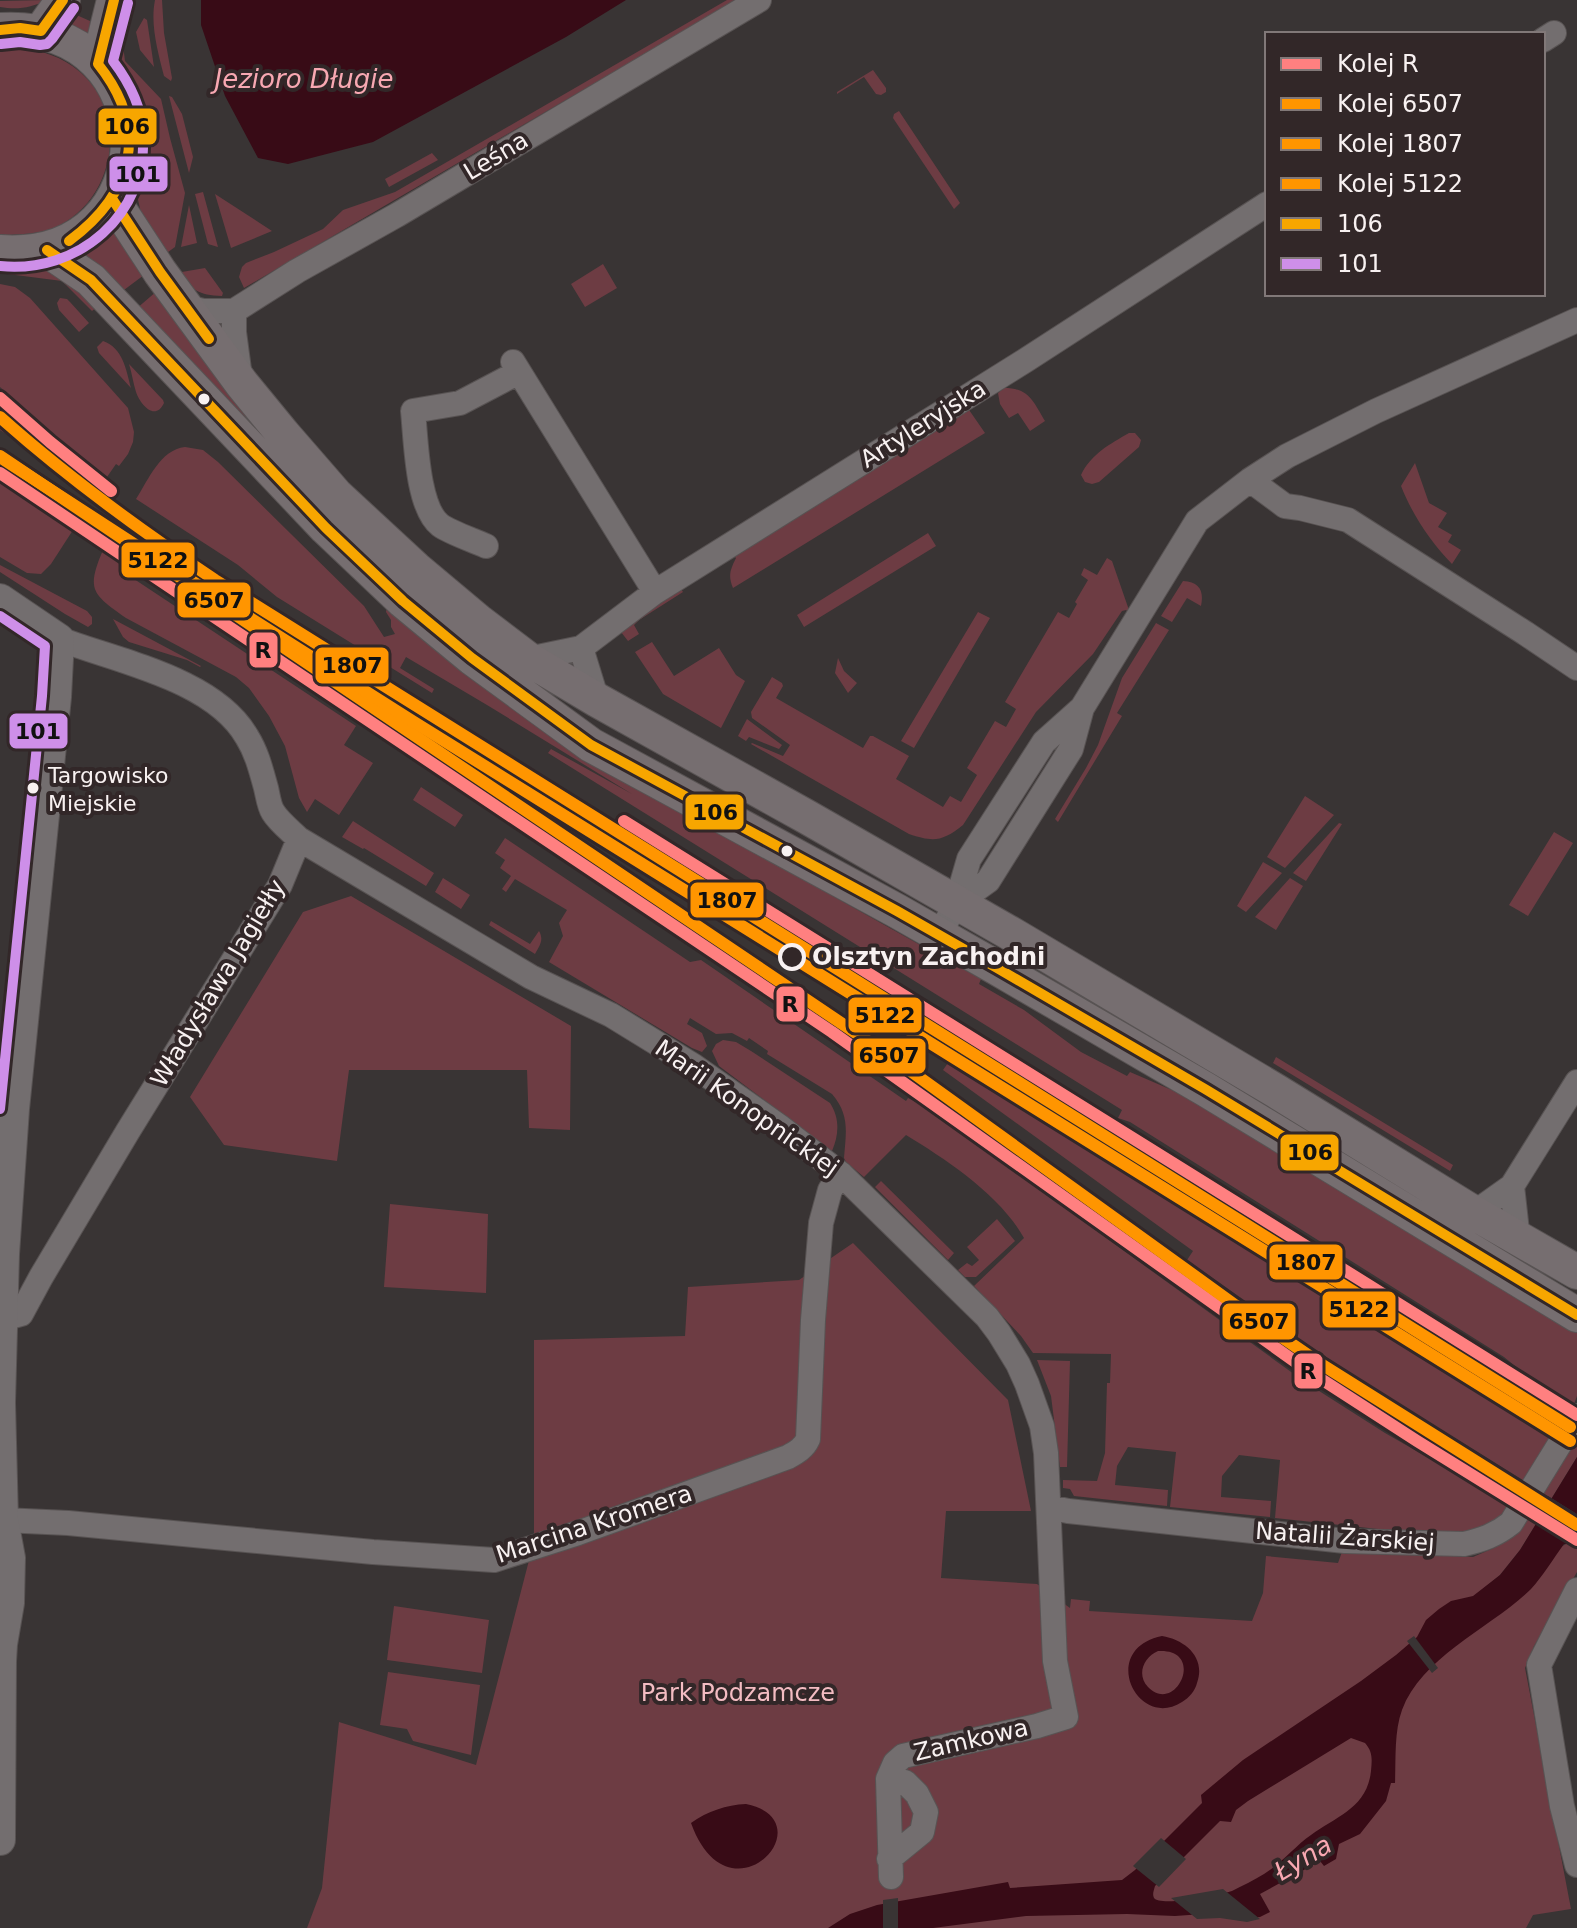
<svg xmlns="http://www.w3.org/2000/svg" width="1577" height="1928" font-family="'DejaVu Sans',sans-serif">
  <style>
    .green { fill: #6d3c43 }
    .water { fill: #380b16; fill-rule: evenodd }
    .pier { fill: #393434 }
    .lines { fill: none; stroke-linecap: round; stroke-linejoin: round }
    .minor-casing { stroke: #585353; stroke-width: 26 }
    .tertiary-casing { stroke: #585353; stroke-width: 32 }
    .secondary-casing { stroke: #585353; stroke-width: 36 }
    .minor { stroke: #736e6f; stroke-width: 24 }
    .tertiary { stroke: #736e6f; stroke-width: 30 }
    .secondary { stroke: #766e70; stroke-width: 34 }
    .bus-1-casing { stroke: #322728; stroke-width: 16 }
    .bus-2-casing { stroke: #322728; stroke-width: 16 }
    .bus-1 { stroke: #f7a600; stroke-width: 10 }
    .bus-2 { stroke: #ce8fe9; stroke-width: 10 }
    .rail-1-casing { stroke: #322728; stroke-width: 18 }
    .rail-2-casing { stroke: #322728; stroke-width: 18 }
    .rail-3-casing { stroke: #322728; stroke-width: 18 }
    .rail-4-casing { stroke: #322728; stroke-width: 18 }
    .rail-1 { stroke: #ff8080; stroke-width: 12 }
    .rail-2 { stroke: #ff9500; stroke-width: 12 }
    .rail-3 { stroke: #ff9500; stroke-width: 12 }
    .rail-4 { stroke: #ff9500; stroke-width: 12 }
    .bus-dot { fill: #f8f1f1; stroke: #322728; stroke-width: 3 }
    .stop-dot { fill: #322728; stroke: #f8f1f1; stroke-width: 4 }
    .labels { text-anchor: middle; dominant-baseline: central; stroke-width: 8; stroke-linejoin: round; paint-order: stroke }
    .bus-label { font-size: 22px; fill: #f8f1f1; stroke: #322728; text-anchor: start }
    .street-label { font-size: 24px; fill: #f8f1f1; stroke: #322728 }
    .stop-label { font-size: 24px; font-weight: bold; fill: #f8f1f1; stroke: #322728; text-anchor: start }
    .park-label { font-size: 24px; fill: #f3bcc2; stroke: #322728 }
    .water-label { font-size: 26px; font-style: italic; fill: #f8a8b2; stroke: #322728 }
    .line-badge { stroke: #322728; stroke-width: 3 }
    .pale-badge-label { font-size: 22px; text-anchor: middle; font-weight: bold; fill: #111 }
  </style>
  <rect width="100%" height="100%" fill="#393434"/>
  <path class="green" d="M47,0C31,8 17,10 0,7V1Z
    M155,0H162L164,33L172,78L171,81L164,76C158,52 150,25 155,0Z
    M727,0H737L244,288L239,277L242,267L246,263L274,252L323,229L343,210L395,192Z
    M72,13L90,21L89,35L64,23Z
    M144,18L147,20L154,67L140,50L136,32Z
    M122,37L125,61L161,99L170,138L185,193L175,247L164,255L141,213L137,195L144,159L145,140L142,122L131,85L120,66L116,53Z
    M18,46C41,51 62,56 80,72C131,116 114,202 54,228C39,234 22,234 5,235L0,234V48Z
    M873,70L886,88V92L881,95L876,94L864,77L837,94V92Z
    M169,96L172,97L182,114L193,157L189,173Z
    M899,111L960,203L954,209L893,118L894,114Z
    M432,153L438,160L389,187L385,179Z
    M203,192L218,247L208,244L195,194Z
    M215,194L272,231L231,248Z
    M189,205L197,243L181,247Z
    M116,227L144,275L120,293L78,254L96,245Z
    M603,264L617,288L585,307L571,284Z
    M0,267H42L61,274L97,307L92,311L62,281L0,273Z
    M205,268L223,293L222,296C198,295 193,290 176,273Z
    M0,284L15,287L30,298L128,408L134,432L133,442L128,454L119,466L116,464L107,477L54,435L0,387Z
    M157,291L286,460L136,309Z
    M60,298L67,299L70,302L89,323L79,332L59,310L57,303Z
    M103,341C123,348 126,369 131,388L99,353L97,347Z
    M129,364L163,400L164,403C155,422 140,404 136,392C133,383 132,373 129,364Z
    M1004,388C1029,388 1033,401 1045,421L1030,431L1018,413L1009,418L1000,404L998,393Z
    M967,407L985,433L733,588C728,576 730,570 736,558L733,555Z
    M0,413L95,491L0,430Z
    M1129,433H1135L1141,440L1139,447L1099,482L1092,484L1085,482L1081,475C1091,454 1110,444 1129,433Z
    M185,447L203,450L218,462L364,606L384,637L395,634L391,627V620L386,612L387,606L645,791L981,979L979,984L1024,1010L1081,1052L1127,1076L1130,1072L1202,1103L1577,1333V1396L1574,1404L1520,1370L1504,1357L1130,1122L1118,1118L1122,1110L548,753L551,749L632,794L487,705L406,657L400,668L434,689L432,693L277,597L238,565L136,499C149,479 160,450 185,447Z
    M1415,463L1429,503L1447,513L1438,527L1452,535L1448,542L1461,550L1452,564C1430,541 1413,516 1401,486Z
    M0,483L73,530L51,564L41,574L27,573L0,557Z
    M928,533L936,546L804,627L797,615Z
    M103,550L134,572L131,577L356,726L344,745L373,763L339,815L315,799L307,812L299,798L285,746L269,716L249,688L236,677L126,618C92,594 86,590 103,550Z
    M1107,558L1112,561L1130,613L1126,610L1122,611L1093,654L1036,712L963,825C942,842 933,842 909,834L751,744L752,743L783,756L790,745L752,718L751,712L772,677L782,683L783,686L776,698L863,748L870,736H873L909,756L896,779L943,807L950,796L961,802L977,775L967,768L995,721L1006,727L1016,709L1005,702L1058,612L1069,618L1077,604L1075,602L1088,580L1081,575L1084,568L1097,575Z
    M0,565L87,611L92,617V624L88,627L65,614L0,572Z
    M1183,581C1200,582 1204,591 1201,606L1187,598L1172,622L1161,616Z
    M681,589L683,592L639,620L634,625L639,634L628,641L621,632V627Z
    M978,612L990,618L914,748L901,741Z
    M113,619L201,666L200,667L187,660L129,642L123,637Z
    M1156,623L1169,630L1117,713L1122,716L1058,822L1055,819L1086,768L1098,745L1122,678Z
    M652,642L674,676L719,648L736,675L745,681L721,728L663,694L635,652Z
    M838,658L844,671L857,683L848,693L835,673Z
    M747,719L782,745L779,749L749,737L746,741L738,736Z
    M421,787L463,815L455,827L413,800Z
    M1305,796L1334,815L1285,868L1267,857Z
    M353,821L434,873L426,886L364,848L363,849L342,837Z
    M1339,823L1342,824L1306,881L1293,873Z
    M1554,832L1573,843L1528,916L1509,905Z
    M505,838L690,962L701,960L906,1101L908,1098L927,1108L1305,1382L1385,1433L1455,1473L1510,1507L1500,1520L1483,1531L1450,1534L1378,1529L1275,1518L1280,1460L1239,1455L1222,1476L1221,1497L1271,1501L1270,1517L1170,1507L1176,1452L1128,1447L1117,1466L1115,1485L1168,1490L1167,1506L1074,1496L1070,1489L1063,1488V1480L1097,1481L1105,1453L1107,1383H1110L1111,1354L1033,1353L1021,1336L974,1286L1024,1238C1000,1195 947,1160 906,1135L864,1177L846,1162L844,1158C846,1132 850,1115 832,1094L767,1054L768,1051L749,1038L747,1041L732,1033L716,1034L690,1018L687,1024L702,1033L707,1046L702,1052L692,1048L549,962L563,936L559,923L567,910L515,879L506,892L502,889L511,876L500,868L505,860L495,853Z
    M1263,862L1282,873L1246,912L1237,906Z
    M443,878L470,895L461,909L435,892Z
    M1290,878L1303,886L1276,930L1255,917Z
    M351,896L571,1026L570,1130L529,1128L527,1070H349L337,1161L224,1145L190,1097L303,912Z
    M491,921L530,944L539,931C544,940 540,945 535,954L489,925Z
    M723,1040L736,1042L751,1051L830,1103C840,1118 839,1135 832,1151L719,1066L712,1051L716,1044Z
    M1276,1057L1453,1165L1450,1171L1273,1063Z
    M950,1060L1212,1224L1218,1215L1560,1428L1526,1482L1367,1384L1305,1343L1187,1260L1193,1251L943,1070Z
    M881,1181L954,1253L948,1260L875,1187Z
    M390,1204L488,1214L486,1293L384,1287Z
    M997,1219L1015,1241L976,1277H965L958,1270L967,1263L972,1266L979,1260L967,1247Z
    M853,1243L1008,1400L1031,1511H946L941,1578L1037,1584L1070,1608L1071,1599L1090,1601L1089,1611L1252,1621L1263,1593L1266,1556L1338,1563L1343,1549L1473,1557L1494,1548L1506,1539L1577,1430V1457L1520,1550L1500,1575L1483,1589L1568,1543L1577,1532V1572L1534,1646L1525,1668L1571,1909L1533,1915L1526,1928H307L322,1888L339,1722L476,1765L534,1541V1340L685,1336L688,1287L799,1280Z
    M1037,1360L1070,1361L1067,1467H1060L1051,1396Z
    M394,1606L489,1620L482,1673L387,1660Z
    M388,1672L480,1685L471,1755L413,1741L407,1729L380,1725Z"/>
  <path class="water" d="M201,0H626L566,37L373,142L288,164L258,158L225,96L201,25Z
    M1577,1457V1532L1570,1544H1564C1553,1559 1543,1576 1531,1589C1491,1628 1422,1656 1402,1710C1394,1732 1396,1759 1395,1783H1391L1386,1801L1360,1834L1339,1844L1336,1859L1324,1866L1320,1861L1260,1894L1270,1912L1260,1917L1247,1918L1203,1914L1175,1916L1127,1914L1026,1916L933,1928H828L850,1914L877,1905L1008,1882L1010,1888L1122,1880L1135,1870L1202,1803L1201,1795L1243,1760L1361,1681L1396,1655L1417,1637L1426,1620L1439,1609L1451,1601L1473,1596L1500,1575L1520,1550ZM1351,1738L1365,1743C1373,1752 1372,1760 1371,1771C1367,1808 1337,1816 1311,1835C1295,1846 1281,1864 1264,1874C1254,1880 1242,1886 1232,1891C1221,1895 1160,1907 1154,1898C1152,1894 1154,1890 1155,1886L1220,1821L1231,1822L1236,1810L1248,1801Z
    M1162,1636C1186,1640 1206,1658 1197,1683C1195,1691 1189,1698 1182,1702C1137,1731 1098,1649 1162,1636ZM1158,1651C1207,1648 1176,1716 1148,1687C1136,1674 1144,1657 1158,1651Z
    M746,1804C828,1821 729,1928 691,1823C708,1811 726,1805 746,1804Z"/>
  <path class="pier" d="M1548,1496L1577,1514V1540L1573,1546L1532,1521Z
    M1414,1636L1438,1668L1432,1673L1407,1641Z
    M1161,1838L1186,1859L1159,1887L1133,1866Z
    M1223,1889L1260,1919L1247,1922L1220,1918L1197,1919L1171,1898Z
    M898,1898V1928H883V1900Z"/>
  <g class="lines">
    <g class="minor-casing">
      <path id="minor" d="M1543,40L1554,33
        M186,307L203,311H234L297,271L397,215L759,0
        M234,311V332L240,377
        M513,362L655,592
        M1250,480L1285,506L1300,508L1348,520L1525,633L1577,668
        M486,546C473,540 451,533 440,525C417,507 416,440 413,411L460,403L519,372
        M59,639C117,661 214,679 247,737C257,753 261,770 266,788C268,796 269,806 273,812C279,822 291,831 299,839L531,977L611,1015L694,1066L779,1126L841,1174L987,1317L999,1333L1018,1364L1027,1384L1042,1426L1046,1453L1055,1661L1066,1717L1037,1726L903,1756L895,1763L888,1779L891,1877
        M581,648L597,700
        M528,659L581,648L655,592L1026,360L1267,204
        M956,904L988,881L1071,749L1082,708
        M939,935L956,904L969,859L1044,742L1082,708L1197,521L1250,480L1287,456L1376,411L1577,320
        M1512,1186L1518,1240
        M1474,1213L1512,1186L1577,1082
        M3,1319L21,1314L41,1277L128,1131L280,885L299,839
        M1049,1507L1068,1511L1345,1541L1464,1544C1482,1540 1496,1535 1511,1523L1577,1416
        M3,1520L68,1523L373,1552L494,1560L578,1533L788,1457C797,1452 804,1448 808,1439L813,1320L821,1223L830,1190L841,1174
        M1577,1590L1539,1665L1562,1806L1577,1865
        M888,1779L905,1782L917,1794L926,1812L922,1832L889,1859"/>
    </g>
    <g class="tertiary-casing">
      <path id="tertiary" d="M0,599L59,639L56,697L14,1109L4,1254L0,1403L3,1520L10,1558L9,1603L2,1644L1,1661L0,1840"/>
    </g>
    <g class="secondary-casing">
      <path id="secondary" d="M0,30C170,19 171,264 0,252
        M41,31L63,0
        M98,64L114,0
        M113,200L160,272L242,384L283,434L336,495L416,569L478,621L528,659L597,700L807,817L1015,936L1276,1091L1474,1213L1577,1272
        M47,250L91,280L326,528L403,601L472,658L591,745L897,911L997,968L1205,1089L1577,1315"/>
    </g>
    <use href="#minor" class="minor"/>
    <use href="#tertiary" class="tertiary"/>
    <use href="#secondary" class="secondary"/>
    <g class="bus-1-casing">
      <path id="bus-1" d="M0,30L20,28L41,31L63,0
        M113,200L160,272L209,339
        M69,241C134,193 150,129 98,64L114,0
        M47,250L91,280L326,528L403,601L472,658L591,745L897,911L997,968L1205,1089L1577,1315"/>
    </g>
    <g class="bus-2-casing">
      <path id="bus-2" d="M1,44L20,42L40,45L47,44L52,39L74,8
        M0,266C78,274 148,215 143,134C142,107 129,82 113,61L128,3
        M0,616L45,646L42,696L0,1109"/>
    </g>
    <use href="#bus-1" class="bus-1"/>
    <use href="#bus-2" class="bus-2"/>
    <g class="rail-1-casing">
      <path id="rail-1" d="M0,398L50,442L111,491
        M0,473L832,1032L1304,1368L1417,1441L1577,1540
        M624,821L1577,1415"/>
    </g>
    <g class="rail-2-casing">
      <path id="rail-2" d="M0,456L887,1054L1235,1305L1321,1364L1577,1525"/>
    </g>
    <g class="rail-3-casing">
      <path id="rail-3" d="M0,417C67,477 140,530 215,580L1570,1427"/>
    </g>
    <g class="rail-4-casing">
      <path id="rail-4" d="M0,457L157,559L414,722L1570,1441"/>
    </g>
    <use href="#rail-1" class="rail-1"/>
    <use href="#rail-2" class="rail-2"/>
    <use href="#rail-3" class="rail-3"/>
    <use href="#rail-4" class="rail-4"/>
  </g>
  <g class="bus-dot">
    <circle cx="204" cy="399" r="7"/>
    <circle cx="33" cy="788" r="7"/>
    <circle cx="787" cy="851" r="7"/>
  </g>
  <circle class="stop-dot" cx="792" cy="957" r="12"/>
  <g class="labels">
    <g class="bus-label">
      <text x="48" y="775">Targowisko<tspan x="48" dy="28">Miejskie</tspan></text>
    </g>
    <g class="street-label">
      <text transform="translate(496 156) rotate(-31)">Leśna</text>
      <text transform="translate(923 424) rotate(-32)">Artyleryjska</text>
      <text transform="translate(218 983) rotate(-59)">Władysława Jagiełły</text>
      <text transform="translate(747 1108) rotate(35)">Marii Konopnickiej</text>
      <text transform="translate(594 1524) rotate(-18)">Marcina Kromera</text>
      <text transform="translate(1345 1537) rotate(4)">Natalii Żarskiej</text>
      <text transform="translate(971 1740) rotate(-13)">Zamkowa</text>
    </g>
    <g class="stop-label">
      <text x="812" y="957">Olsztyn Zachodni</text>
    </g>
    <g class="park-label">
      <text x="738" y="1693">Park Podzamcze</text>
    </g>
    <g class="water-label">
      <text x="304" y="79">Jezioro Długie</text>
      <text transform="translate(1303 1858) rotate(-31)">Łyna</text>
    </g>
  </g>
  <g class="line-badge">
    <rect x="97" y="107" width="61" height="39" rx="8" fill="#f7a600"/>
    <rect x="108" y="155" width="61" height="38" rx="8" fill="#ce8fe9"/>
    <rect x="120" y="541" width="76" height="38" rx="8" fill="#ff9500"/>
    <rect x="176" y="581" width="76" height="38" rx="8" fill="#ff9500"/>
    <rect x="248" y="631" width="31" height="38" rx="8" fill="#ff8080"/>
    <rect x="314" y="646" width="76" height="39" rx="8" fill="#ff9500"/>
    <rect x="8" y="712" width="61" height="38" rx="8" fill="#ce8fe9"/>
    <rect x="684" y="793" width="61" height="38" rx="8" fill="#f7a600"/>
    <rect x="689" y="881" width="76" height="38" rx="8" fill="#ff9500"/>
    <rect x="775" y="985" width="31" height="38" rx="8" fill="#ff8080"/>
    <rect x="847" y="996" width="76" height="38" rx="8" fill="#ff9500"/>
    <rect x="852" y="1037" width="75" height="38" rx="8" fill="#ff9500"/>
    <rect x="1279" y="1133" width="61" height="39" rx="8" fill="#f7a600"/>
    <rect x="1268" y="1243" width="76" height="38" rx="8" fill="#ff9500"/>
    <rect x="1321" y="1290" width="76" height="39" rx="8" fill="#ff9500"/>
    <rect x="1221" y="1302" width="76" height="39" rx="8" fill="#ff9500"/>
    <rect x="1293" y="1352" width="31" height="38" rx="8" fill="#ff8080"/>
  </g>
  <g class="pale-badge-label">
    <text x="127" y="134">106</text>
    <text x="138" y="182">101</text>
    <text x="158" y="568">5122</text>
    <text x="214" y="608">6507</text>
    <text x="263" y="658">R</text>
    <text x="352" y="673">1807</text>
    <text x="38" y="739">101</text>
    <text x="715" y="820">106</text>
    <text x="727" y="908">1807</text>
    <text x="790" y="1012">R</text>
    <text x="885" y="1023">5122</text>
    <text x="889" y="1063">6507</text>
    <text x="1310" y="1160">106</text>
    <text x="1306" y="1270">1807</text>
    <text x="1359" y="1317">5122</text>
    <text x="1259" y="1329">6507</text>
    <text x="1308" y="1379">R</text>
  </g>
  <rect x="1265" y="32" width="280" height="264" fill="#322728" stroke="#817878" stroke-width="2"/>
  <rect x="1281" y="58" width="40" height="12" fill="#ff8080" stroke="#817878" stroke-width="2"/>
  <text x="1337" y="72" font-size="24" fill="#f8f1f1">Kolej R</text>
  <rect x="1281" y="98" width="40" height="12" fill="#ff9500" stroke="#817878" stroke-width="2"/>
  <text x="1337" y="112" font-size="24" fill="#f8f1f1">Kolej 6507</text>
  <rect x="1281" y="138" width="40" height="12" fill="#ff9500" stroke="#817878" stroke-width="2"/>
  <text x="1337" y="152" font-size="24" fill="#f8f1f1">Kolej 1807</text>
  <rect x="1281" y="178" width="40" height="12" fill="#ff9500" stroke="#817878" stroke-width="2"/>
  <text x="1337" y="192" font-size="24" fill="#f8f1f1">Kolej 5122</text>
  <rect x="1281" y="218" width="40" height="12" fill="#f7a600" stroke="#817878" stroke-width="2"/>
  <text x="1337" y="232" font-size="24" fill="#f8f1f1">106</text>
  <rect x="1281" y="258" width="40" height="12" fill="#ce8fe9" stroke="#817878" stroke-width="2"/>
  <text x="1337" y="272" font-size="24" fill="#f8f1f1">101</text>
</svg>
